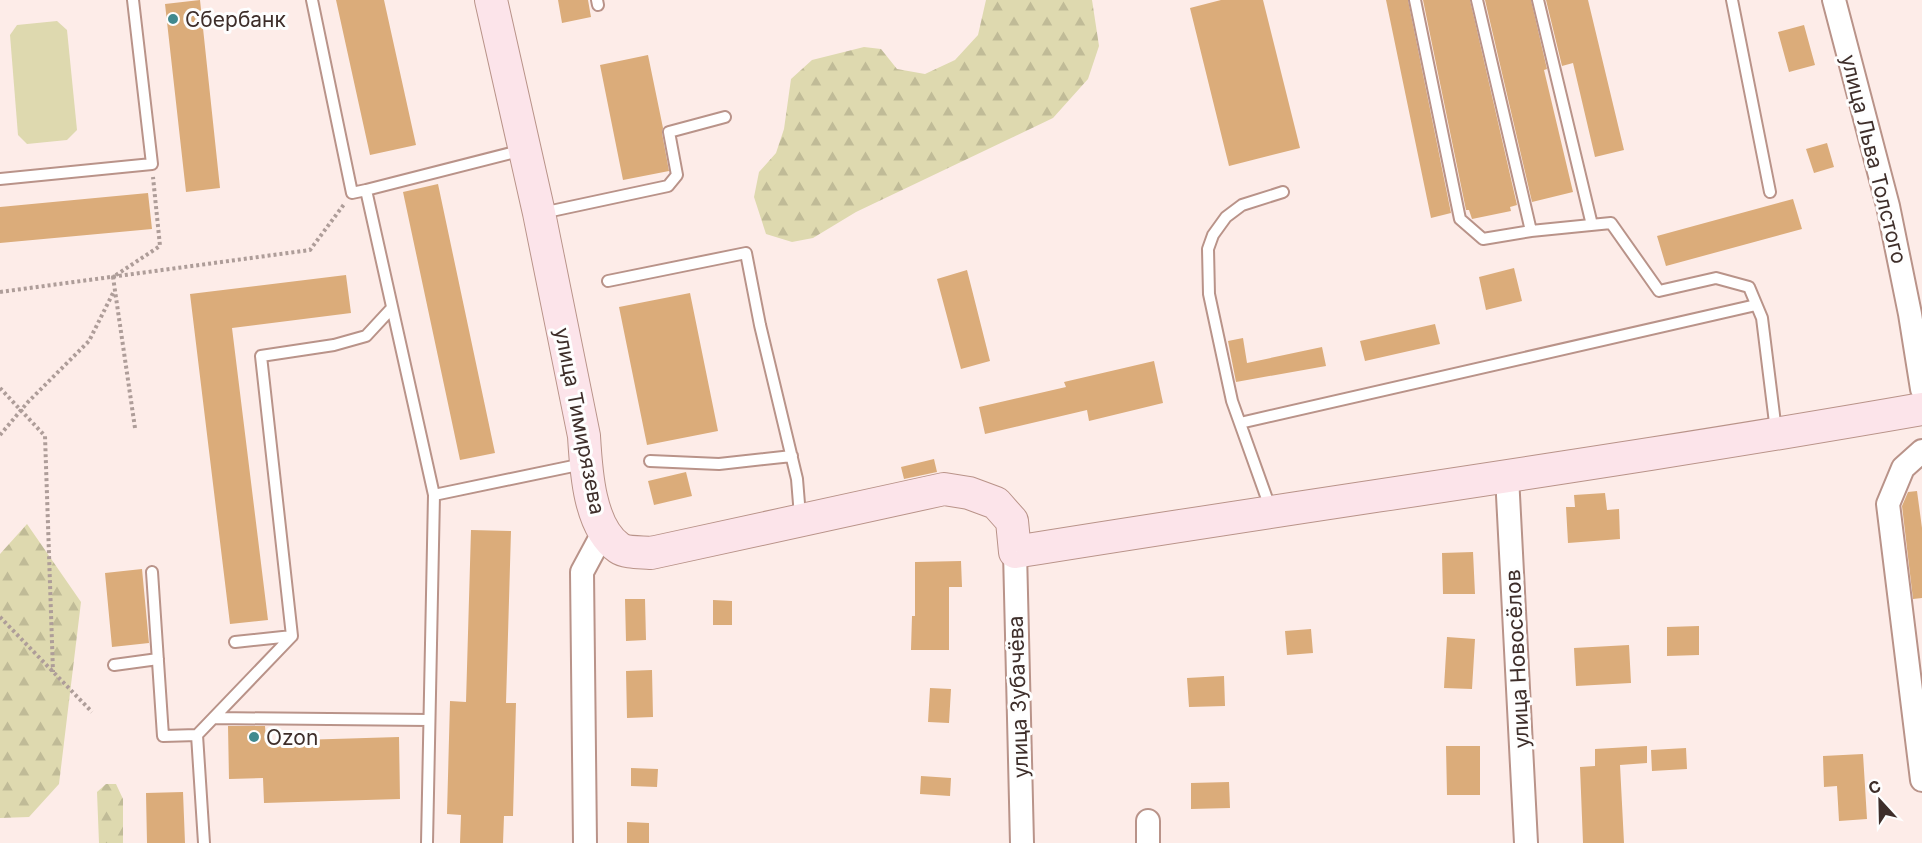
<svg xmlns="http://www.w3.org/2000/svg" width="1922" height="843" font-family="Inter,sans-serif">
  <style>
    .forest { fill: url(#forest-firs) }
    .garden { fill: #ded9af }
    .building { fill: #dbac7a }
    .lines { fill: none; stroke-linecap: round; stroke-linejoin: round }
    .lane-casing { stroke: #b99389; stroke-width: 14 }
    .street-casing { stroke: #b99389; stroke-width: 26 }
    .secondary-casing { stroke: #b99389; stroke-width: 34 }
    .path { stroke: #ae9d99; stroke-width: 4; stroke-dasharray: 3 3; stroke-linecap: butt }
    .lane { stroke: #fff; stroke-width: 10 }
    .street { stroke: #fff; stroke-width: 22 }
    .secondary { stroke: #fce4ea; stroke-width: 32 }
    .poi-dot { fill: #41898e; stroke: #fefefe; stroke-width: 2 }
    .labels { text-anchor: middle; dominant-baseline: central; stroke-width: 6; stroke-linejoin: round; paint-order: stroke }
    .poi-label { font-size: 21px; fill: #3e2e2a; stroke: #fefefe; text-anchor: start }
    .street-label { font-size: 21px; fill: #3e2e2a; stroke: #fefefe }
  </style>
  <defs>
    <pattern id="forest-firs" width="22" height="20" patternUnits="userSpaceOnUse" patternTransform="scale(1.5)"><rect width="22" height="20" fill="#ded9af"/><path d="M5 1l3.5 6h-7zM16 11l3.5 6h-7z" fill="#c0bb97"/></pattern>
  </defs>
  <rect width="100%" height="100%" fill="#fdece8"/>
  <path class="forest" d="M986,0H1092L1099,46L1088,79L1053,118L856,212L813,238L792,242L766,234L754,197L759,172L776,153L784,129L791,79L812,60L864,47L881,49L897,69L925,74L955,60L978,35Z
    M27,524L81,602L59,784L29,817L0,818V554Z
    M106,784H116L123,799V843H99L97,792Z"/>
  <path class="garden" d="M57,21L67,30L77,130L67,140L27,144L18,135L10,35L17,25Z"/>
  <path class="building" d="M200,0L220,188L186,192L165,4Z
    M336,0H384L416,145L370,155Z
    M558,0H588L591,17L562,23Z
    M1221,0H1263L1300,148L1229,166L1190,8Z
    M1386,0H1408L1451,213L1431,218Z
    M1423,0H1470L1517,205L1510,207L1511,211L1472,219L1469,210H1466Z
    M1485,0H1531L1547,69L1544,70L1573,192L1532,202Z
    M1546,0H1588L1624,150L1595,157L1573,63L1562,66Z
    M1804,25L1815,65L1789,72L1778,32Z
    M648,55L663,128L662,133L669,171L623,180L600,65Z
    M1827,143L1834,167L1814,173L1806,149Z
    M438,184L495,453L460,460L403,192Z
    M148,193L152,229L0,243V207Z
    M1793,199L1802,229L1666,266L1657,236Z
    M1514,268L1522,301L1486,310L1479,277Z
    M967,270L990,361L961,369L937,279Z
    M346,275L351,313L232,328L268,620L230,624L190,294Z
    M690,293L718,431L647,445L619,307Z
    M1435,324L1440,344L1365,361L1360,341Z
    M1243,338L1247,363L1322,347L1326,366L1236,382L1228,341Z
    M1154,361L1163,403L1089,421L1087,410L985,434L979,407L1066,387L1064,382Z
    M934,459L937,472L904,479L901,467Z
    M686,472L692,496L654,505L648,481Z
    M1917,491L1922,528V598L1913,599L1902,506L1908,492Z
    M1605,493L1607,510L1619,509L1620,539L1568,543L1566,507H1575L1574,495Z
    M471,530L511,531L506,703H516L513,816H504L503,843H460L461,815L447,814L450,701L466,702Z
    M1473,552L1475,594H1443L1442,553Z
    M961,561L962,587H949V650H911L912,616H915V562Z
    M142,569L149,643L112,647L105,573Z
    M625,599H645L646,640L626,641Z
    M713,600L732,601V625H713Z
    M1699,626V655L1667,656V627Z
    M1311,629L1313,653L1287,655L1285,631Z
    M1447,637L1475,639L1472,689L1444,688Z
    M1629,645L1631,683L1576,686L1574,648Z
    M652,670L653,717L627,718L626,671Z
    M1224,676L1225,706L1189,707L1187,678Z
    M930,688L951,689L949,723L928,722Z
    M228,726H265L266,741L399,737L400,799L264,803L263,778L229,779Z
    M1446,746H1480V795H1447Z
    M1647,746V763L1620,765L1624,843H1583L1580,767L1595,766V749Z
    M1686,748L1687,769L1652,771L1651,750Z
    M1863,754L1867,819L1839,821L1837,786L1824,787L1823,756Z
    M631,768L658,769L657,787L631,786Z
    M921,776L951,778L950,796L920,794Z
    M1229,782L1230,808L1191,809V783Z
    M183,792L185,843H147L146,793Z
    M627,822L649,823V843H627Z"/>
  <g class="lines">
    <g class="lane-casing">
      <path id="lane" d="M312,0L352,193L366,190L434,495L583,464
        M597,0L598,5
        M1415,0L1460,219L1483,239L1531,231L1611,223L1659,291L1716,278L1749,287L1762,318L1776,431
        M1477,0L1531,231
        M1538,0L1592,225
        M1732,0L1770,192
        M0,179L152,164L133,0
        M366,190L523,150
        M542,213L668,186L677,175L669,132L725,117
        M608,281L746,253L760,325L797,479L800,516
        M1240,423L1756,305
        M650,461L719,464L792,456
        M1271,510L1232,401L1209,294L1208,249L1213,235L1226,217L1242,205L1283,192
        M152,572L163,736L197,735L204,843
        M235,642L292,636L261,356L334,345L366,336L391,309
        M114,665L158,659
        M214,718L429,720
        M197,735L292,636
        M427,843L434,495"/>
    </g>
    <g class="street-casing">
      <path id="street" d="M1834,0L1888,206L1910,314L1922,389
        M1922,451L1903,468L1888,504L1922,780
        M1507,476L1526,843
        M1015,552L1022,843
        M585,843L582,572L603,533
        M1148,843V821"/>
    </g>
    <g class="secondary-casing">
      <path id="secondary" d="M491,0L539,213L584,436C586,470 589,527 619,548C626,553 642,552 651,553L944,489L969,493L996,503L1012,521L1015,552C1317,503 1620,462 1922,409"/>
    </g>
    <path class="path" d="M0,292L310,250L345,203
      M0,388L45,436L53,672
      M135,428L113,277L160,246L153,177
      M0,435L28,402L89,341L114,291
      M0,617L92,712"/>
    <use href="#lane" class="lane"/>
    <use href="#street" class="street"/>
    <use href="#secondary" class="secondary"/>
  </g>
  <g class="poi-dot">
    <circle cx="173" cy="19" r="6"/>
    <circle cx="254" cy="737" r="6"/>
  </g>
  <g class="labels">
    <g class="poi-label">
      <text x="185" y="19">Сбербанк</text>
      <text x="266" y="737">Ozon</text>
    </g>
    <g class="street-label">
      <text transform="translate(1874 159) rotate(76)">улица Льва Толстого</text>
      <text transform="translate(580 421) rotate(79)">улица Тимирязева</text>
      <text transform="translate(1517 659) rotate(-93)">улица Новосёлов</text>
      <text transform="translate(1018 697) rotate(-92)">улица Зубачёва</text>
    </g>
  </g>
  <g transform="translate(1880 801) rotate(338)" stroke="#fefefe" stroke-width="4.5" paint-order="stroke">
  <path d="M0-4.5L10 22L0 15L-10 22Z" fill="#3e2e2a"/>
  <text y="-9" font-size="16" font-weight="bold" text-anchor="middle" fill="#3e2e2a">С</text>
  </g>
</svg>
